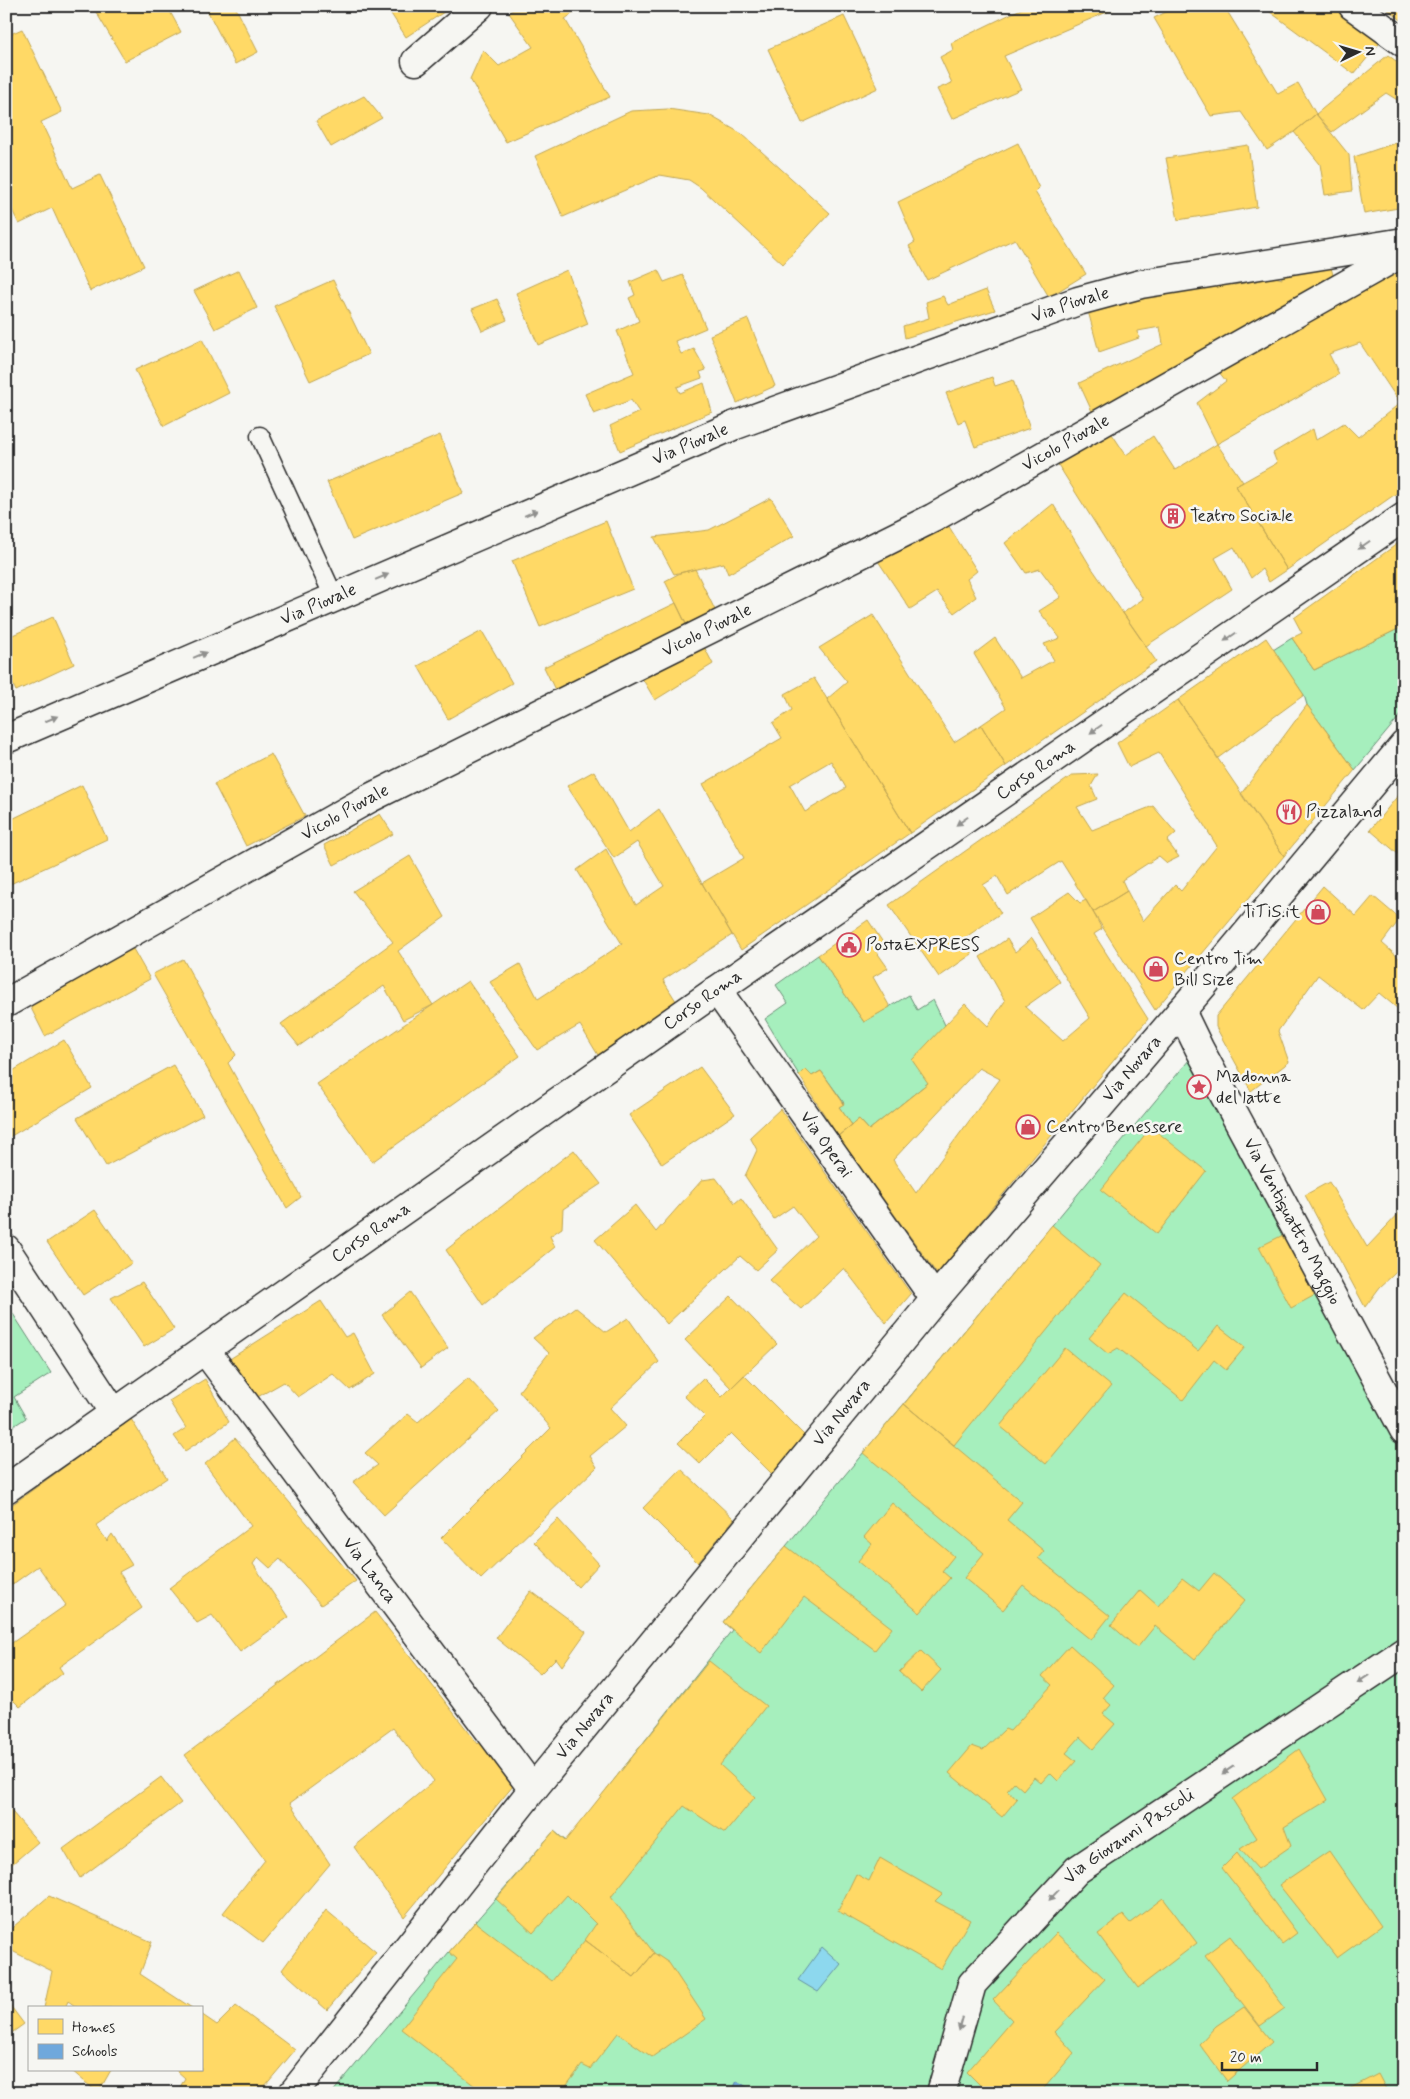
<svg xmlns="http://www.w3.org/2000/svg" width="1410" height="2099" font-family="Mynerve,sans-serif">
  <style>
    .green { fill: #a6efbd; stroke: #688d74 }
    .water { fill: #8dd8ee; stroke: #6693a0 }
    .homes { fill: #ffd966; stroke: #bfa554; fill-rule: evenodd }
    .schools { fill: #6fa8dc; stroke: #5b82a7 }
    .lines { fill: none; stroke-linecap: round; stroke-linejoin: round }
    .service-casing { stroke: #2b2b2b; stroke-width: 21 }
    .minor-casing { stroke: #2b2b2b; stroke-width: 31 }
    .service { stroke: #f6f6f2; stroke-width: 18 }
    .minor { stroke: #f6f6f2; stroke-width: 28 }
    .oneway { fill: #90908e }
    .labels { text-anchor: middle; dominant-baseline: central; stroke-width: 5; stroke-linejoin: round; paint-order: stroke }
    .street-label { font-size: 18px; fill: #2b2b2b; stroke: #f6f6f2 }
    .poi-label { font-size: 18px; fill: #2b2b2b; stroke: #f6f6f2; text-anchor: start }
  </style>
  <rect width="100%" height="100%" fill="#f6f6f2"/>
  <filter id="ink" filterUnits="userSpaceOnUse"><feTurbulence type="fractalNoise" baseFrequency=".02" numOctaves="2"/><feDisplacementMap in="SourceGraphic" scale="10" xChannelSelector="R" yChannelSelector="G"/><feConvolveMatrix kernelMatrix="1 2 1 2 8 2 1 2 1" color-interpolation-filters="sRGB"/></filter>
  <g filter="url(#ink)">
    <path class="green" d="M1404,626V711L1355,770L1307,705L1304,695L1273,650L1292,638L1314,670Z
      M818,955L864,1022L909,995L917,1010L933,1000L945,1025L928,1083L869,1130L859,1119L852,1125L839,1107L844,1103L821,1071L812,1076L805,1069L799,1075L765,1019L788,1003L776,985Z
      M1199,1048L1404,1430V2093H332L449,1952L554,1831L566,1841L732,1630L723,1622Z
      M6,1303L51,1373L14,1397L26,1418L6,1431Z"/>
    <path class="water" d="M822,1947L841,1964L818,1992L798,1980Z"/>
    <path class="homes" d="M100,6H167L181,32L125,61L96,12Z
      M205,6H235L258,52L235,64Z
      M386,6H453L406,37Z
      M517,6H578L579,9L565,19L610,97L506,142L470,79L483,50L499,66L533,47L509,13Z
      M1027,6H1121L1004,56L1021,89L952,119L937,89L952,83L940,57L953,50L951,43Z
      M1178,6H1224L1278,94L1298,83L1316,114L1294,132L1267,150L1241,112L1211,116L1154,18Z
      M1262,6H1334L1383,39L1354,74Z
      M1383,6H1404V22Z
      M844,16L878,88L802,123L768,49Z
      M22,29L62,112L41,122L72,188L100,175L144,266L90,291L52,208L19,224L6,198V36Z
      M1388,55L1404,67V104L1386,93L1332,132L1316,114Z
      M364,96L382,118L331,147L316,121Z
      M668,109L709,115L742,134L830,213L783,264L701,188L689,180L660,175L563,217L535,156L631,111Z
      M1316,114L1349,155L1352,191L1325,195L1320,164L1294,132Z
      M1404,140V207L1364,214L1354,157Z
      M1018,143L1039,188L1035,192L1086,274L1049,297L1015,239L927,280L909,246L915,242L898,202Z
      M1248,145L1257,207L1178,220L1166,158Z
      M1329,260L1337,290L1095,418L1079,383L1163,344L1160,327L1138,331L1139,338L1099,352L1088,311L1172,287L1230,278L1234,285L1275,277L1282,279L1281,270Z
      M1381,265L1404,270V488L1287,570L1236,486L1277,463L1273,453L1313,429L1316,440L1344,423L1358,437L1400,403L1360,343L1329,354L1339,374L1217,444L1197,403L1226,381L1215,367Z
      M239,270L257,308L215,329L194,291Z
      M567,270L588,324L538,345L516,293Z
      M658,270L664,282L683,275L706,328L675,341L681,354L694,349L706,370L700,372L702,378L677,387L680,393L704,383L712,412L620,451L610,426L639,412L631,400L594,414L585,394L634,373L617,331L639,321L629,298L635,295L630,282Z
      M333,280L369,354L310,381L274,306Z
      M986,290L995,310L905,338L903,326L929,318L926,302L943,296L948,305Z
      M497,299L507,320L482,331L472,309Z
      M748,319L775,386L737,403L710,335Z
      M202,339L229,393L164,426L135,370Z
      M992,377L995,386L1013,380L1030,428L975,447L965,420L958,423L946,393Z
      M1104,422L1126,455L1153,436L1175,470L1217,444L1243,482L1236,486L1287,570L1269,582L1262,569L1251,578L1234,547L1215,558L1232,589L1146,646L1123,613L1143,599L1050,452Z
      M440,435L463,493L352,540L327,482Z
      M771,498L794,536L728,574L724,563L674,574L654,537L709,530Z
      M1053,504L1089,564L1156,661L1006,766L981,725L1006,708L974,654L995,638L1021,678L1054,660L1044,644L1060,638L1039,611L1061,597L1040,569L1026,573L1005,543Z
      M941,514L977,571L967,579L976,597L954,613L937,592L910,609L870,549Z
      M606,521L633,589L540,627L512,561Z
      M1404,539V626L1314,670L1292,638L1302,633L1294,618Z
      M695,569L715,610L687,626L665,581L680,573Z
      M676,603L687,626L556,692L544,667Z
      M873,615L954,742L981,725L1006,766L910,833L827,699L847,682L819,648Z
      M53,617L74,664L16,691L6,670V638Z
      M482,631L512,683L448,719L418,666Z
      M698,635L713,664L655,700L642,678Z
      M1266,638L1304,695L1218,758L1178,700Z
      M814,678L910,833L741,950L702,883L744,858L703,784L782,738L773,723L792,710L785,694ZM831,761L846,788L805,812L790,785Z
      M1178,700L1284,856L1155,1010L1093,912L1127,891L1143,921L1175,885L1181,891L1217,846L1159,753L1129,767L1117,743Z
      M1307,705L1355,770L1284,856L1241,794Z
      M271,754L305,816L246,846L214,784Z
      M594,771L629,832L659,809L732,935L663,980L676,1001L598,1055L580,1025L537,1050L490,982L520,964L538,999L622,944L577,870L606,849L636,905L664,886L637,842L614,858L567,786Z
      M1098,774L1091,786L1097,799L1077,807L1092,830L1153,806L1176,833L1167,841L1179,857L1167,863L1159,856L1122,880L1127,891L1093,912L1061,861L1008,895L997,876L983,885L1001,913L963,939L972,954L939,977L889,905L1073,775Z
      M82,785L107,839L6,886V822Z
      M1404,788V859L1370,830Z
      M380,814L393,834L334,865L324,845Z
      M410,856L445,917L398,951L433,1005L403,1020L384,986L299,1046L281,1024L393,942L353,891Z
      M1323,886L1356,916L1373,896L1400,919L1382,943L1400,959L1404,955V1014L1379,993L1363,1010L1318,975L1278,1031L1289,1062L1251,1091L1216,1027V1016Z
      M1069,892L1080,903L1086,900L1093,912L1102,929L1094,934L1148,1019L937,1274L838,1136L859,1119L869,1130L928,1083L912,1060L965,1004L988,1026L1005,1001L980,957L1007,939L1015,952L1032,938L1060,982L1025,1007L1063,1041L1090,1018L1030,918ZM979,1068L1000,1079L916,1193L893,1160Z
      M868,920L884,944L876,951L888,968L873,977L890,1007L864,1022L818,955Z
      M133,949L150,979L45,1036L29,1004Z
      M183,959L236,1055L228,1063L301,1197L287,1208L153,974Z
      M468,981L520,1056L372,1162L317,1084Z
      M64,1040L92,1088L6,1139V1075Z
      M173,1065L203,1115L106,1166L77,1118Z
      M700,1067L735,1114L662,1164L629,1115Z
      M805,1069L812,1076L821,1071L844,1104L839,1107L852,1125L838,1136L799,1075Z
      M780,1109L911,1294L886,1323L844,1268L801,1309L769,1281L816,1236L793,1206L774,1219L745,1176L757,1150L750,1137Z
      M1151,1127L1206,1171L1157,1234L1101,1190Z
      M574,1150L601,1184L563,1209L562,1228L550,1236L555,1247L483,1305L446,1250Z
      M716,1178L735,1203L741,1198L778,1250L756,1270L740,1256L667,1324L595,1240L635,1205L656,1232L702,1180Z
      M1329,1182L1367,1247L1404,1208V1265L1380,1287L1365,1307L1305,1195Z
      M95,1210L132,1263L83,1295L47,1242Z
      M1052,1225L1100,1265L954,1445L904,1404Z
      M1285,1234L1317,1294L1291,1308L1259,1247Z
      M142,1282L174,1329L144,1347L111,1298Z
      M410,1292L448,1348L421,1368L382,1315Z
      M1126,1293L1198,1351L1218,1326L1245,1347L1226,1370L1214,1360L1183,1400L1118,1348L1108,1354L1089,1338Z
      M731,1296L777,1344L731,1388L685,1340Z
      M321,1301L345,1337L353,1333L375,1374L350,1390L333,1374L298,1397L284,1382L254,1399L225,1362Z
      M575,1307L606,1332L628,1318L659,1362L610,1408L626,1426L590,1456L597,1467L481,1579L441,1538L551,1428L519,1391L549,1353L533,1338Z
      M1065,1348L1111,1386L1046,1464L1000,1426Z
      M744,1375L804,1435L772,1474L731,1433L700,1464L678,1443L705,1416L684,1396L703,1378L722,1397Z
      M468,1378L499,1411L384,1515L353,1482L378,1465L365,1453L408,1414L418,1422Z
      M205,1379L229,1422L185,1451L174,1436L186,1428L169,1401Z
      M904,1404L1022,1502L1007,1520L1044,1551L1038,1558L1110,1616L1091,1640L1023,1585L1003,1610L964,1578L984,1553L863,1453Z
      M131,1419L167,1478L96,1525L107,1541L112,1534L132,1565L119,1572L142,1608L59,1667L63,1673L20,1707L14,1701L6,1706V1647L66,1605L38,1566L6,1589V1509Z
      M235,1438L356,1581L321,1605L280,1559L270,1568L258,1557L253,1564L289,1617L240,1652L212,1615L197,1623L169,1588L251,1526L205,1464Z
      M681,1469L734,1519L698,1563L643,1508Z
      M892,1503L954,1556L942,1571L950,1578L920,1613L858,1561L872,1544L864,1537Z
      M558,1519L599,1564L578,1587L534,1542Z
      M786,1546L892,1628L875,1650L804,1597L761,1653L723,1622Z
      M1214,1573L1245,1600L1195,1659L1155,1626L1137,1648L1111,1625L1140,1590L1158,1606L1182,1578L1199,1591Z
      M531,1591L586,1632L562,1666L556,1658L540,1674L496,1638Z
      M375,1612L478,1744L485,1737L518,1780L404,1917L354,1847L434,1781L393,1728L290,1803L330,1864L263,1943L223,1913L265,1860L185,1755Z
      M1070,1645L1114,1685L1103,1698L1111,1705L1103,1714L1115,1724L1093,1749L1080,1737L1066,1753L1076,1761L1058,1781L1050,1773L1041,1783L1034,1777L1023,1790L1014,1782L1007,1790L1017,1799L1002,1817L949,1773L972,1746L983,1750L1005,1729L1010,1731L1052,1685L1042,1676Z
      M921,1651L941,1670L921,1692L899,1672Z
      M709,1661L766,1706L720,1765L755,1797L725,1833L684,1806L611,1897L654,1953L634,1977L585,1940L596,1924L567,1895L533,1933L496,1899L554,1831L565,1841Z
      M1299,1749L1328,1800L1284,1827L1291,1846L1258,1869L1240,1849L1257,1838L1232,1799Z
      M161,1777L181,1803L80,1878L63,1849Z
      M6,1805L38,1842L6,1869Z
      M1329,1851L1381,1926L1337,1958L1279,1885Z
      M1237,1853L1297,1933L1282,1944L1222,1868Z
      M880,1858L942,1894L935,1901L970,1920L941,1969L838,1911L856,1874L869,1881Z
      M49,1896L152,1942L140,1974L192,2008H78L68,2001L65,2008H44L52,1971L6,1948V1933Z
      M1163,1898L1197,1943L1138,1988L1098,1934L1123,1915L1130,1923Z
      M326,1910L376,1952L327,2010L282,1970Z
      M475,1922L552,1981L585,1940L634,1977L654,1953L669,1963L706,2019L652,2057L618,2033L590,2069L582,2065L561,2093H484L401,2029L457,1959L449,1952Z
      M1056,1933L1105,1979L1055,2032L1074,2053L1040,2093H988L967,2072L1012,2020L993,2000Z
      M1230,1936L1285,2008L1260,2026L1205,1955Z
      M6,2000L24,2024L6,2037Z
      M236,2006L295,2050L259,2093H177L185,2078L176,2070H201V2014L217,2025Z
      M1244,2007L1272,2042L1227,2081L1199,2044L1216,2026Z
      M71,2070H111L98,2093Z
      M1378,2074L1388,2093H1341Z"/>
    <path class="schools" d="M737,2081L757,2093H731Z"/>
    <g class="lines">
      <g class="service-casing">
        <path id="service" d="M260,436L334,597"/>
      </g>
      <g class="minor-casing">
        <g id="minor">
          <path d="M1353,6L1404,43"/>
          <path d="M416,61L479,6"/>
          <path id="s1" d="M6,739L733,426L1078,301L1141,284L1404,242"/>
          <path id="s2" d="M717,990L935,1299"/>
          <path id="s3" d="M6,1003L370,798L933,518L1404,252"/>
          <path id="s4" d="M1181,1011L1199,1048L1404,1430"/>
          <path d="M6,1249L114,1413"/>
          <path id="s5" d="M205,1350L533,1789"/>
          <path id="s6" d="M6,1489L717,990L1404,517"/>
          <path id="s7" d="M293,2093L533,1789L935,1299L1212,975L1404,745"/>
          <path id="s8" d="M941,2093L972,1984L1077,1870L1404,1652"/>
        </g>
      </g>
      <use href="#service" class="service"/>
      <use href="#minor" class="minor"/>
    </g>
    <defs><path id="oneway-solid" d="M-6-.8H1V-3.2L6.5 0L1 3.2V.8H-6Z" transform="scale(1.25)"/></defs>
    <g class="oneway">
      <use href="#oneway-solid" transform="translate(531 513) rotate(-23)"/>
      <use href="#oneway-solid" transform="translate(1364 545) rotate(145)"/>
      <use href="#oneway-solid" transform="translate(382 577) rotate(-23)"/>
      <use href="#oneway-solid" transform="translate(1230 637) rotate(145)"/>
      <use href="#oneway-solid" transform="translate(200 655) rotate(-23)"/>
      <use href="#oneway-solid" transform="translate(51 719) rotate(-23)"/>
      <use href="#oneway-solid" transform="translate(1096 729) rotate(145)"/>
      <use href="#oneway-solid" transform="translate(962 821) rotate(145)"/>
      <use href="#oneway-solid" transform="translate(1363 1679) rotate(146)"/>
      <use href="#oneway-solid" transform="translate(1228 1770) rotate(146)"/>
      <use href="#oneway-solid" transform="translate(1054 1895) rotate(133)"/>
      <use href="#oneway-solid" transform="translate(961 2024) rotate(106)"/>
    </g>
  </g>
  <defs>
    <g id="building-ring" transform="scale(1.25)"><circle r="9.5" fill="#f6f6f2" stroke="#d1495b" stroke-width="1.5"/><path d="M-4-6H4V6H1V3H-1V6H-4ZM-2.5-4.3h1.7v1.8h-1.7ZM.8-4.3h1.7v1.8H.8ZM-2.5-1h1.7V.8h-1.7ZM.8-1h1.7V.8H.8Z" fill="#d1495b"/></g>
    <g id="restaurant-ring" transform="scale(1.25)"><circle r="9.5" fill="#f6f6f2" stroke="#d1495b" stroke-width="1.5"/><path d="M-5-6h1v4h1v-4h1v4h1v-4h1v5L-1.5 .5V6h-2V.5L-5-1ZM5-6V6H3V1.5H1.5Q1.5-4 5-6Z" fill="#d1495b"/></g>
    <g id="shop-ring" transform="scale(1.25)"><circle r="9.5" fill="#f6f6f2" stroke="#d1495b" stroke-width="1.5"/><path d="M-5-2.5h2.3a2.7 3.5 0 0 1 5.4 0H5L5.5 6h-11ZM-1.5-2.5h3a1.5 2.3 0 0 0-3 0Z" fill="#d1495b"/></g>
    <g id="civic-ring" transform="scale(1.25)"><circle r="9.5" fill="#f6f6f2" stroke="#d1495b" stroke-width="1.5"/><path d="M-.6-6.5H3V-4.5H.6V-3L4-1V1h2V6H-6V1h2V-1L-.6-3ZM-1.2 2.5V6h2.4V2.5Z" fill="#d1495b"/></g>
    <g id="sight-ring" transform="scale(1.25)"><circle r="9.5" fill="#f6f6f2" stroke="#d1495b" stroke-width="1.5"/><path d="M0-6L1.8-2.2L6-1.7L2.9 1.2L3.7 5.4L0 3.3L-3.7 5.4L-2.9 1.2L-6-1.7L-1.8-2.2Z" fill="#d1495b"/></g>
  </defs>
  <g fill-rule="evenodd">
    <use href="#building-ring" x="1173" y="516"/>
    <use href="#restaurant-ring" x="1289" y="812"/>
    <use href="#shop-ring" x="1318" y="912"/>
    <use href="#civic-ring" x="849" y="945"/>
    <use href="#shop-ring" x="1156" y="969"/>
    <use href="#sight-ring" x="1199" y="1087"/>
    <use href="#shop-ring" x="1028" y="1127"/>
  </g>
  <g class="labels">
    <g class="street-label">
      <text stroke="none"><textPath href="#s1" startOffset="1150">Via Piovale</textPath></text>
      <text stroke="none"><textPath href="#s3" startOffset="1199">Vicolo Piovale</textPath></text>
      <text stroke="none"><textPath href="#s1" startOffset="745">Via Piovale</textPath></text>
      <text stroke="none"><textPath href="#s1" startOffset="340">Via Piovale</textPath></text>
      <text stroke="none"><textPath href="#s3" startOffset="794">Vicolo Piovale</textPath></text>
      <text stroke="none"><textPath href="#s6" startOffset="1256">Corso Roma</textPath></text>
      <text stroke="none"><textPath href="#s3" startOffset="389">Vicolo Piovale</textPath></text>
      <text stroke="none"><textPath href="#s6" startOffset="851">Corso Roma</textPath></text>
      <text stroke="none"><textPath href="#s7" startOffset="1324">Via Novara</textPath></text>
      <text stroke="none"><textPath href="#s2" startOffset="189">Via Operai</textPath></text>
      <text stroke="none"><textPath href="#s4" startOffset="238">Via Ventiquattro Maggio</textPath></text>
      <text stroke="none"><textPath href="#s6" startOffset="446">Corso Roma</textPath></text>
      <text stroke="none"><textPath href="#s7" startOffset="874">Via Novara</textPath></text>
      <text stroke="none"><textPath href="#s5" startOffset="275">Via Lanca</textPath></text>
      <text stroke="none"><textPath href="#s7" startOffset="469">Via Novara</textPath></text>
      <text stroke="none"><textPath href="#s8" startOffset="330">Via Giovanni Pascoli</textPath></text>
    </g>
    <g class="poi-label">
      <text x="1190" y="516">Teatro Sociale</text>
      <text x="1306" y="812">Pizzaland</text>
      <text x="1300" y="912" text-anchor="end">TiTiS.it</text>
      <text x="866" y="945">PostaEXPRESS</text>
      <text x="1174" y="959">Centro Tim<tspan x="1174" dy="21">Bill Size</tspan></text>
      <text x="1216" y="1077">Madonna<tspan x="1216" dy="21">del latte</tspan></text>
      <text x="1046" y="1127">Centro Benessere</text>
    </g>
  </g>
  <rect width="1410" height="2099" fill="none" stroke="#f6f6f2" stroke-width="25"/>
  <rect x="12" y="12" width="1385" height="2074" fill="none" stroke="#2b2b2b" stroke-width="2" filter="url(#ink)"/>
  <rect x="28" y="2006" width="175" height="65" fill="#f6f6f2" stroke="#a5a5a2"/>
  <rect x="38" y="2019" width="25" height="15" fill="#ffd966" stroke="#a5a5a2"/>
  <text x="72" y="2032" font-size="15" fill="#2b2b2b">Homes</text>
  <rect x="38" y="2044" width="25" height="15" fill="#6fa8dc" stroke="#a5a5a2"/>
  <text x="72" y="2056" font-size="15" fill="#2b2b2b">Schools</text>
  <g transform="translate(1358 52) rotate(85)" stroke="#f6f6f2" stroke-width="4" paint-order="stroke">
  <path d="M0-4L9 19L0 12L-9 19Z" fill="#2b2b2b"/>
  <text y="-8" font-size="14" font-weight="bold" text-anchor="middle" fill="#2b2b2b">N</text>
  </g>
  <path d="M1222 2062v8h95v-8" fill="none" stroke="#2b2b2b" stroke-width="2.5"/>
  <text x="1230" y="2062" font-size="15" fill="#2b2b2b" stroke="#f6f6f2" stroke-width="4" paint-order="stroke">20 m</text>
</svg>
